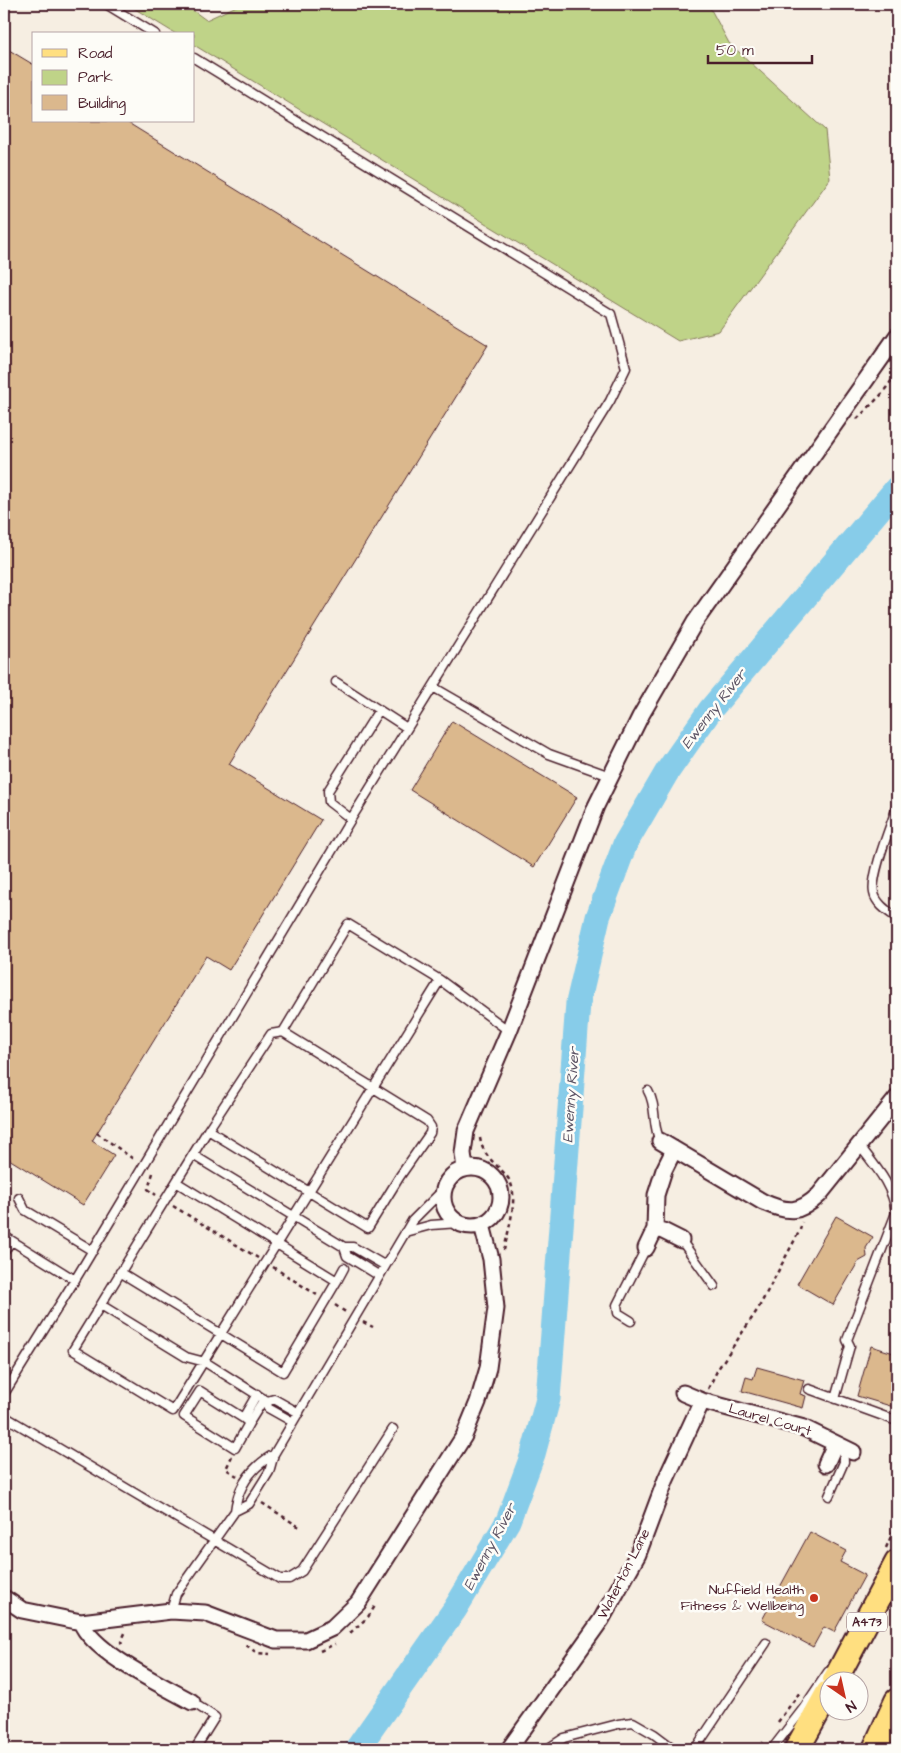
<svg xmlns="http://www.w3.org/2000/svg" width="901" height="1753" font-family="'Architects Daughter',sans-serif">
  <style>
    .green { fill: #bfd388; stroke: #84795a }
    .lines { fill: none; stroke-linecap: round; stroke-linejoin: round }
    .river { stroke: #87cce9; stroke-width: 25 }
    .building { fill: #dbb88d; stroke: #4a1f2b }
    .lane-casing { stroke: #4a1f2b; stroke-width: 11 }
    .street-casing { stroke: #4a1f2b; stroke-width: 19 }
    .primary-casing { stroke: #4a1f2b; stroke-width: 28 }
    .path { stroke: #4a1f2b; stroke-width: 2.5; stroke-dasharray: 4 4; stroke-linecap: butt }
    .lane { stroke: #fdfcf7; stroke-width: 8 }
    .street { stroke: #fdfcf7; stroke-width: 15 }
    .primary { stroke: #ffdf80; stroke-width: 24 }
    .poi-dot { fill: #c8321e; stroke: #fdfcf7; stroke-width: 2 }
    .labels { text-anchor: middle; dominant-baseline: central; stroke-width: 5; stroke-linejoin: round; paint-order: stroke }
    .shield { fill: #fdfcf7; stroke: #806168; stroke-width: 1 }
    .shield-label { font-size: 12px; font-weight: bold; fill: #4a1f2b }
    .street-label { font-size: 14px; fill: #4a1f2b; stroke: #fdfcf7 }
    .poi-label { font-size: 14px; fill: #4a1f2b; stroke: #fdfcf7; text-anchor: end }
    .water-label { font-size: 15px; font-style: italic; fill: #5c5364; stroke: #fdfcf7 }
  </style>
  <rect width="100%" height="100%" fill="#f6eee2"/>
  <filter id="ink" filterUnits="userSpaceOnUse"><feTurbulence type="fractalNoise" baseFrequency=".02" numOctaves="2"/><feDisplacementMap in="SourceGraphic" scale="10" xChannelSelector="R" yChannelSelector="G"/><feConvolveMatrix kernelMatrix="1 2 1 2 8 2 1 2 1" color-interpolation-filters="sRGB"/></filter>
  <g filter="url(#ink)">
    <path class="green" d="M127,4H184L206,20L241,4H708L729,43L825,130L830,179L719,331L678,341L194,45V34H176Z"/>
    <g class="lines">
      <path class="river" d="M357,1749L455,1609L508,1521L533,1454L548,1399L578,1003L598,917L625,844L667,772L711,709L897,488"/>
    </g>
    <path class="building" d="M4,47L34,65V121H125L488,345L229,764L321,820L229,970L206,956L92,1141L114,1155L83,1205L4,1156Z
      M452,721L577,797L534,867L410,790Z
      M836,1216L873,1237L866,1248L867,1257L858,1262L833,1305L797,1284Z
      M871,1346L897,1354V1408L857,1396Z
      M757,1367L804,1380L800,1394L806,1396L803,1408L742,1391L746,1377L753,1379Z
      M810,1532L846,1551L840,1562L865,1575L834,1632L824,1627L813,1647L762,1620Z"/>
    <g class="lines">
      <g class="lane-casing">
        <path id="lane" d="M106,4L155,34
          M336,682L407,728
          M433,687L549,754L610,776
          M897,807C891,825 870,876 874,893C876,904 889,912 897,918
          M351,819L329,802L328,791L379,710
          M283,1032L427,1121L431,1127L430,1133L400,1176L368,1228L208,1130L271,1034Z
          M283,1032L348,924L440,980L509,1031
          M648,1091C657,1106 652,1125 660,1141
          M208,1130L73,1350L173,1411L440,980
          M193,1155L344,1247H353L384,1265
          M176,1182L337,1281L344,1268
          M19,1198L25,1210L93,1251
          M405,1232L431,1225L459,1223
          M4,1236L75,1280
          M681,1240L714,1286
          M344,1247L347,1256L378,1275
          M4,1252L11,1241
          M120,1272L283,1372L337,1281
          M101,1305L186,1357L205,1362L267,1401L274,1399L299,1413
          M631,1321L618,1313L617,1305L646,1248
          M809,1389L897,1421
          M4,1394L78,1275L351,819L610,401L626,368L611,314L194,58
          M257,1394L243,1418L249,1423L264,1399
          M835,1399L850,1346L847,1340L896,1213C893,1185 875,1166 859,1145
          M267,1401L268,1408L293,1422
          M4,1416L280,1579H289L302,1571L393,1429
          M243,1418L200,1391L184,1416L235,1448L249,1423
          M274,1454C252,1467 238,1485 235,1511L249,1504L269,1472L274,1454L412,1221L444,1189
          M829,1496L844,1462L843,1447
          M171,1611L176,1594L235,1511
          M192,1702L215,1717L195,1749
          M547,1749L564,1738L618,1724L633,1722L654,1734L674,1749
          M695,1749L766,1643
          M772,1749L803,1709L828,1672"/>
      </g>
      <g class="street-casing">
        <path id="street" d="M660,1141L763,1202C788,1213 799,1214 819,1195L897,1098
          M443 1197a29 29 0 1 1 58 0a29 29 0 1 1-58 0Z
          M465,1169L463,1153L466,1131L509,1031L596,806L640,717L695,622L897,336
          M655,1229L663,1231L681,1240
          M646,1248L655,1229L656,1195L664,1170L674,1150
          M683,1393L702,1401L804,1428L853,1452
          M826,1464L835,1444
          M4,1598L22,1610L81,1622L171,1611L205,1613L276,1640H306L332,1628L358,1603L464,1436L478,1402L488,1368L496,1308L491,1259L482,1225
          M81,1622C93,1653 162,1685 192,1702
          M509,1749L601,1620L638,1554L666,1479L702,1401"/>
      </g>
      <g class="primary-casing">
        <path id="primary" d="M835,1680L897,1563
          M797,1749L828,1693
          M875,1749L897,1701"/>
      </g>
      <path class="path" d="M857,419L881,395L897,373
        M97,1133L136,1161
        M480,1138C483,1158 497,1163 508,1178C520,1194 508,1231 504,1250
        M153,1173L148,1189L156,1195
        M173,1206L258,1258
        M273,1267L317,1295
        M335,1305L347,1313
        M363,1322L373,1327
        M708,1389L718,1369L758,1309L800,1230L802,1222
        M232,1456L226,1469L237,1476
        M262,1503L301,1528
        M886,1548L897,1522
        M350,1633L368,1617L375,1606
        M122,1644L121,1642L126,1631
        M246,1645L257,1653L270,1654
        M320,1651L335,1644
        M778,1722L800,1692
        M758,1749L763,1742"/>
      <use href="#lane" class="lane"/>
      <use href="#street" class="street"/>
      <use href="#primary" class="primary"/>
    </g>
  </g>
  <circle class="poi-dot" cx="814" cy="1598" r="5"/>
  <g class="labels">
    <rect class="shield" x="847" y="1612.5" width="40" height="19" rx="4"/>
    <g class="shield-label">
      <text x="867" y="1622">A473</text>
    </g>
    <g class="street-label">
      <text transform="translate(770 1420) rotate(16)">Laurel Court</text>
      <text transform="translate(624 1574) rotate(-63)">Waterton Lane</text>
    </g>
    <g class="poi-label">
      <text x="804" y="1590">Nuffield Health<tspan x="804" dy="16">Fitness &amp; Wellbeing</tspan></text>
    </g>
    <g class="water-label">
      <text transform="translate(714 709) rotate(-52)">Ewenny River</text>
      <text transform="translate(571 1095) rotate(-86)">Ewenny River</text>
      <text transform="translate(490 1547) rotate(-62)">Ewenny River</text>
    </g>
  </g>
  <rect width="901" height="1753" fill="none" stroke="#fdfcf7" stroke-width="20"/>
  <rect x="10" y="10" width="881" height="1733" fill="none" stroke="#4a1f2b" stroke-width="2" filter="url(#ink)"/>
  <rect x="32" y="32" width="162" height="90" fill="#fdfcf7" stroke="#b5a4a5"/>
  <rect x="42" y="49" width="25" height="8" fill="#ffdf80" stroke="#b5a4a5"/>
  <text x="78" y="58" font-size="15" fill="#4a1f2b">Road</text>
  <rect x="42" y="70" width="25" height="15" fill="#bfd388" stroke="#b5a4a5"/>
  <text x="78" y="82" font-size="15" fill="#4a1f2b">Park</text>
  <rect x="42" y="95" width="25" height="15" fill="#dbb88d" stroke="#b5a4a5"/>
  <text x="78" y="108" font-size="15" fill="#4a1f2b">Building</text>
  <g transform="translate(844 1696) rotate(146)"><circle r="24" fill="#fdfcf7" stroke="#b5a4a5"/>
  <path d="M0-4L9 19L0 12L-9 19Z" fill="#c8321e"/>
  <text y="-8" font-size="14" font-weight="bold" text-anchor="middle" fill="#4a1f2b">N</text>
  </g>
  <path d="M708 55v8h104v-8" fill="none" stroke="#4a1f2b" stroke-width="2.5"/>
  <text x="716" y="55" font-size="15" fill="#4a1f2b" stroke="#fdfcf7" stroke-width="4" paint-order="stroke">50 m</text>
</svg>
